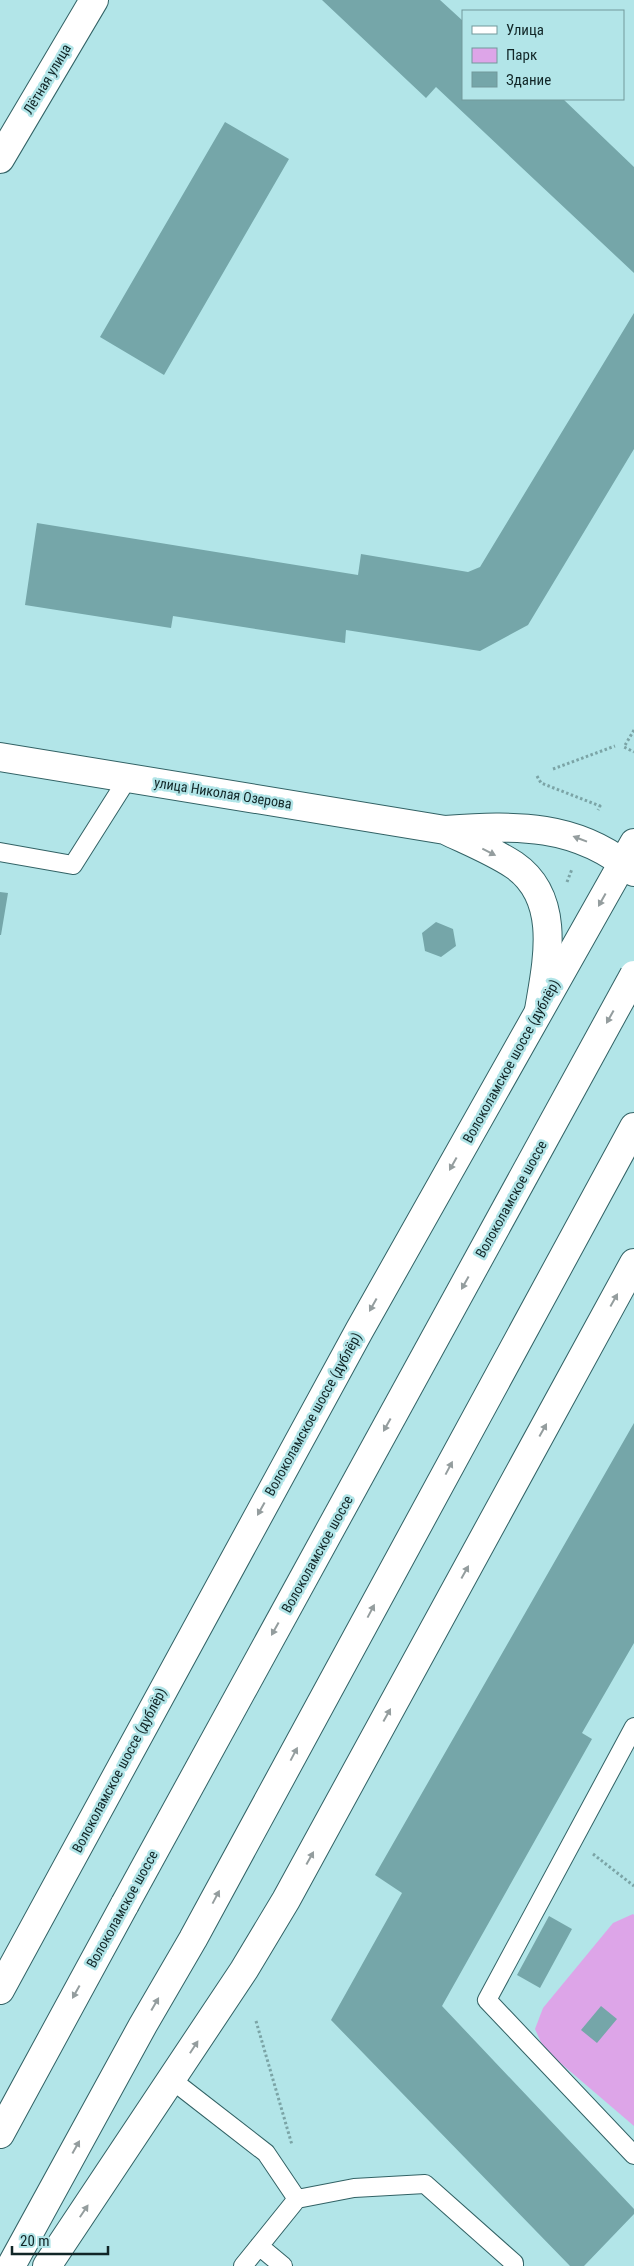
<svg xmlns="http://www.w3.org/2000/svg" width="634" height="2266" font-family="'Roboto Condensed',sans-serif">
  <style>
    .green { fill: #dda5e8 }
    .building { fill: #75a6a9 }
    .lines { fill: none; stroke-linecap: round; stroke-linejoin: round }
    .service-casing { stroke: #326265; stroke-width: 20 }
    .minor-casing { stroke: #326265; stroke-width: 30 }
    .tertiary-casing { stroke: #326265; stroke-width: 30 }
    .primary-casing { stroke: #326265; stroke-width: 30 }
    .path { stroke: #7ba4a6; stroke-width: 3; stroke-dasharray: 2.5 2.5; stroke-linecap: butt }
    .service { stroke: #fff; stroke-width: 18 }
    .minor { stroke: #fff; stroke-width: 28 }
    .tertiary { stroke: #fff; stroke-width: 28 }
    .primary { stroke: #fff; stroke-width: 28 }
    .primary-bridge-casing { stroke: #326265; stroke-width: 30; stroke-linecap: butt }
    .primary-bridge { stroke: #fff; stroke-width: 28 }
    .oneway { fill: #949d9e }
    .labels { text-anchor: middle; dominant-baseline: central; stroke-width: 5; stroke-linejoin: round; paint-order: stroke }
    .street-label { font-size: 14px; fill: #112627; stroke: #b2e5e8 }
  </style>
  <rect width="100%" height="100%" fill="#b2e5e8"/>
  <path class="green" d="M633,1914L634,1915V2126L544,2049L535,2029L543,2008L613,1923Z"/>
  <path class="building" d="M322,0H440L463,21V99H563L634,167V273L436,87L426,98Z
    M225,122L289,159L164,375L100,337Z
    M634,313V449L528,625L480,651L346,630L345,643L173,616L171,628L25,605L37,523L358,575L361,554L468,572L480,567Z
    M0,892L8,893L1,935H0Z
    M436,922L453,929L456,946L441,957L425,951L422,933Z
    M634,1423V1643L582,1733L592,1739L442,2006L634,2209V2214L584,2266H570L331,2020L402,1893L375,1875Z
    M549,1916L572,1929L540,1988L517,1975Z
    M601,2006L617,2019L597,2043L581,2030Z"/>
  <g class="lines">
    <g class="service-casing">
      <path id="service" d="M0,852L73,865L128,778
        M634,1727L487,2000L634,2155
        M172,2080L266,2153L297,2199
        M259,2246L283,2266
        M243,2266L297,2199L354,2188L425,2184L514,2263V2266"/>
    </g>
    <g class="minor-casing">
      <path id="minor" d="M0,159L94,0
        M0,757L445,830C515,825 578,823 634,872
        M445,830C468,841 493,851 514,865C562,898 547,962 539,1010"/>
    </g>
    <g class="tertiary-casing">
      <path id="tertiary" d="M0,1990L359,1331L634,843
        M47,2266L244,1970L286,1900L634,1263"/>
    </g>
    <g class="primary-casing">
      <path id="primary" d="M0,2134L125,1904
        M11,2266L143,2025L193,1939L634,1127"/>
    </g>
    <path class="path" d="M634,730L624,747L634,752
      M553,769L615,746
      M537,776L541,783L600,806L598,810
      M567,882L572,869
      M593,1854L634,1886
      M256,2021L292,2145"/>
    <use href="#service" class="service"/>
    <use href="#minor" class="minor"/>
    <use href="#tertiary" class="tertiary"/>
    <use href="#primary" class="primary"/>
    <g class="primary-bridge-casing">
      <path id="primary-bridge" d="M125,1904L634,975"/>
    </g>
    <use href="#primary-bridge" class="primary-bridge"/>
  </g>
  <defs><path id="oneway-solid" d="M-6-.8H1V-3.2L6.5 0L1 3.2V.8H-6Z" transform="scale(1.25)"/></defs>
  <g class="oneway">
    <use href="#oneway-solid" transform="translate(580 839) rotate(-159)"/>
    <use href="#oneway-solid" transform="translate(489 852) rotate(27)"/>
    <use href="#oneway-solid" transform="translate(602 900) rotate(119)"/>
    <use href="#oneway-solid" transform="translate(610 1017) rotate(119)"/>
    <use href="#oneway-solid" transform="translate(453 1164) rotate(119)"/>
    <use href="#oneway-solid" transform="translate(465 1283) rotate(119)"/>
    <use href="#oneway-solid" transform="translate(614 1300) rotate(-61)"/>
    <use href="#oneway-solid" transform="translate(373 1305) rotate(119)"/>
    <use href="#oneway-solid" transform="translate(387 1425) rotate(119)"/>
    <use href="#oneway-solid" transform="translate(543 1430) rotate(-61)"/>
    <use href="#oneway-solid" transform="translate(449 1468) rotate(-62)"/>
    <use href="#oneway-solid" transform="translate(261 1509) rotate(119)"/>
    <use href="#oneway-solid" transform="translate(465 1572) rotate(-61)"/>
    <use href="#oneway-solid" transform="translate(371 1611) rotate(-62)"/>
    <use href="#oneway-solid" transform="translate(275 1629) rotate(119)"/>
    <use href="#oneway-solid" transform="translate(387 1715) rotate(-61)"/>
    <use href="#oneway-solid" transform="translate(294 1754) rotate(-62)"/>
    <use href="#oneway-solid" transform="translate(310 1858) rotate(-61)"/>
    <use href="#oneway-solid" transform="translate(216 1897) rotate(-62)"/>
    <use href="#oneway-solid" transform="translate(76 1992) rotate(119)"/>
    <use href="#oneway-solid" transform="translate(155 2004) rotate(-60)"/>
    <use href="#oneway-solid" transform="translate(194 2047) rotate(-57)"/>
    <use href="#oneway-solid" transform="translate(76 2147) rotate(-61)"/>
    <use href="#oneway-solid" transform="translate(84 2211) rotate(-56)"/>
  </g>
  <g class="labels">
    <g class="street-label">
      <text transform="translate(47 79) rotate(-59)">Лётная улица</text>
      <text transform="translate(223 793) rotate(9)">улица Николая Озерова</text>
      <text transform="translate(511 1061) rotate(-61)">Волоколамское шоссе (дублёр)</text>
      <text transform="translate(511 1199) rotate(-61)">Волоколамское шоссе</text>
      <text transform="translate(313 1414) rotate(-61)">Волоколамское шоссе (дублёр)</text>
      <text transform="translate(317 1554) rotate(-61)">Волоколамское шоссе</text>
      <text transform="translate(119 1770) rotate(-62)">Волоколамское шоссе (дублёр)</text>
      <text transform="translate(122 1909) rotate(-61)">Волоколамское шоссе</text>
    </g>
  </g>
  <rect x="462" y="10" width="162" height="90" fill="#b2e5e8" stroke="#72999b"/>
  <rect x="472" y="26" width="25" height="8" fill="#ffffff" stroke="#72999b"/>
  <text x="506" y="35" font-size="15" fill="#112627">Улица</text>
  <rect x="472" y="48" width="25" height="15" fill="#dda5e8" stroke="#72999b"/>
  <text x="506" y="60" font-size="15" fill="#112627">Парк</text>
  <rect x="472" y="72" width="25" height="15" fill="#75a6a9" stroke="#72999b"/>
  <text x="506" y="85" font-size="15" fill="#112627">Здание</text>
  <path d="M12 2246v8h96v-8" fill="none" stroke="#112627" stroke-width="2.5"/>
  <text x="20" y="2246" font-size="15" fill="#112627" stroke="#b2e5e8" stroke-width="4" paint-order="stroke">20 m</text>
</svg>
